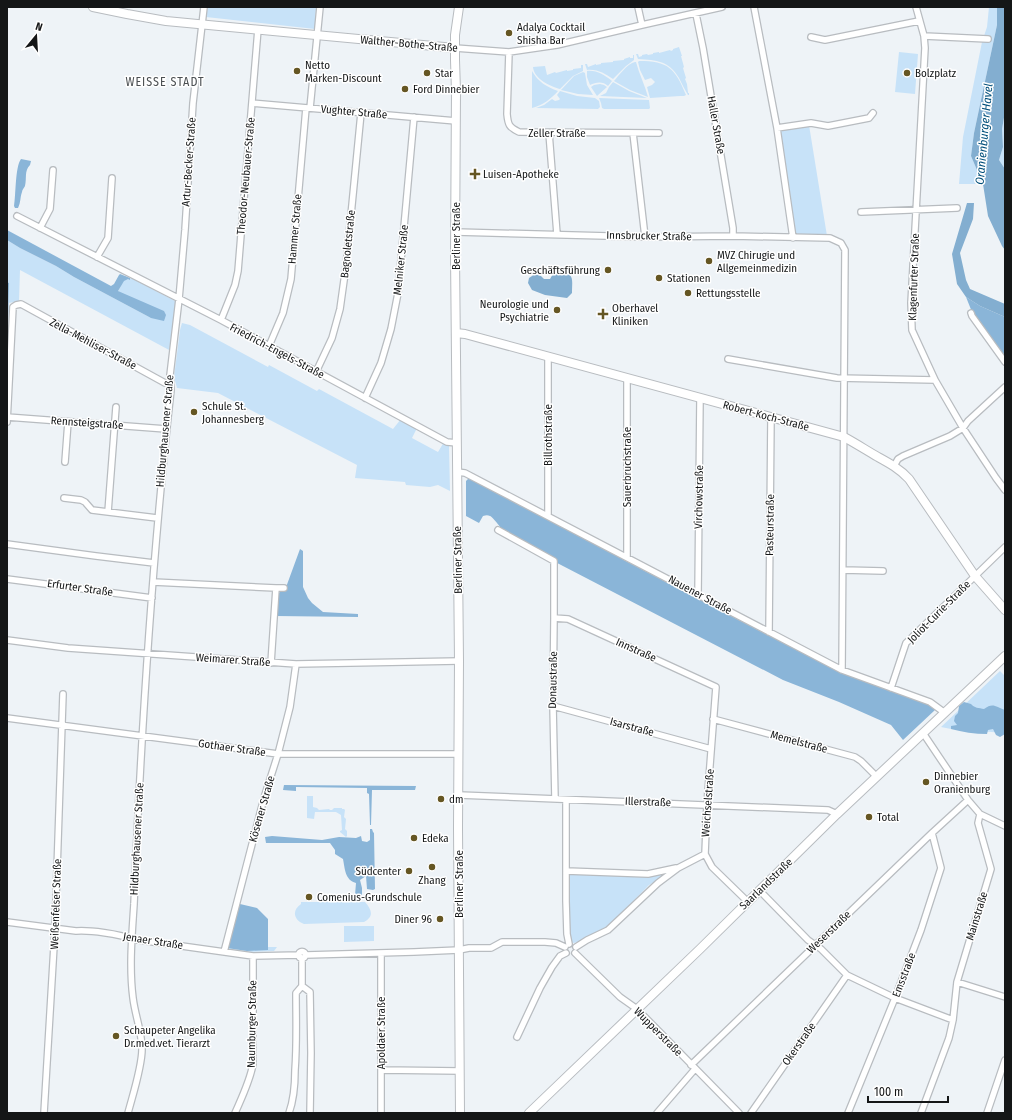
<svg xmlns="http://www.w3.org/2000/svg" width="1012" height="1120" font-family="'Fira Sans Condensed',sans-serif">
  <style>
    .green { fill: #c7e2f8 }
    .forest { fill: #8ab5d8 }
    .water { fill: #83aed0 }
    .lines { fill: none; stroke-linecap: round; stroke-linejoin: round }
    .street-casing { stroke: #b8bcc0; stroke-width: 8 }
    .secondary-casing { stroke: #b8bcc0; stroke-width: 10 }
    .street { stroke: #fff; stroke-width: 5.5 }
    .secondary { stroke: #fff; stroke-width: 8 }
    .poi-dot { fill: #655623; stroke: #fff; stroke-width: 1.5 }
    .labels { text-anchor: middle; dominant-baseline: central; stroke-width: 3; stroke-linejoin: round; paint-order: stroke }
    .poi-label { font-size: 11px; fill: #141617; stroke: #fff; text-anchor: start }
    .street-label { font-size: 11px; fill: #141617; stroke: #fff }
    .neighbourhood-label { font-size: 12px; letter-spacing: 1px; fill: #4b4f52; stroke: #fff }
    .water-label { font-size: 12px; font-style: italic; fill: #004e7a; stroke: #fff }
  </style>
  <rect width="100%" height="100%" fill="#eef3f7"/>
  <path class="green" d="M208,7H316L315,29L206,17Z
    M989,7H997V25L974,133L971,156L983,184H959L963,137L982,42L987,27Z
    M679,47L682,56H681L684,67L683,68L686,78L685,79L687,84L688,93H689V95H688C685,90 682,84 679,78C669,61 657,60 638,59L636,54H638L639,57L642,56V55L647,54L648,55L653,54V53L659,52V53L670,50L671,51L673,50V49Z
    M899,52L918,54L915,94L895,92Z
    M633,55H634V60L626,66L613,79C605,74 598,69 587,70L585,64H587L588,67L596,64V65L601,64V63L613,62V61L624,60V59L630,57V58H633Z
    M639,61C668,61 675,68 686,95L684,96H680L650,98L647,87L652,85L655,82L651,78L645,80L640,70L638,62Z
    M635,62H636C639,74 645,85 648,97L630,90L614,81C620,74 627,64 635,62Z
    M581,65H583V71L573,76L560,89C550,86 534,79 533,67L545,66L547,75L555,72L556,73L567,70V71L573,70V69L581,68Z
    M532,71C538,82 547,87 558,91C551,99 543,105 532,108Z
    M587,71C597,70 604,75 612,81L608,86C603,81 596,82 590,85L587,77Z
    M583,72L585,73L587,85L593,95L578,94L561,90L574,76Z
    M613,82L629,91L647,98L600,96L606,93L609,87Z
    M600,84L604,85L607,87L597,96L591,87L594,85Z
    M560,91L577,96L595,98L599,101L600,107L598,109L536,108L544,105L552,99L555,101L559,100L560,99L557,95Z
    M599,98L649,100L650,108L649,109H604L602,108L601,103Z
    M1005,112V169L999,160L1003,147L1002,129Z
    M809,125L827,236H795L780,130Z
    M7,240L20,248L56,266L74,277L151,318L118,291L125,276L130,279L131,278L175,301L176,303L171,351L20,270L19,301L9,303V283L7,282Z
    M182,323L190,325L268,367L269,365L317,391L319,389L393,429L401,419L417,428L412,438L438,452L444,442L449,445L450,491L438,485L430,487L406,485L405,482L355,478L357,465L218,393L177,388L174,377L180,330Z
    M1000,671L1005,676V733L951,729L941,727Z
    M307,796H313V807L317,808L319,810L329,809L330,810H332L334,808H342V809H344L345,810L344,817L346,819L345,829L347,831V836L346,837L340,832V831L342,830L341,815L336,812H315L314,819L307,818Z
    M574,873L647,877L669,873L649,885L606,929L592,937L574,943L570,942V874Z
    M301,902H365C371,909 375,916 364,922L304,924C293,920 292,910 301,904Z
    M344,926H374V941L344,942Z
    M268,947H277L274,951L248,952L227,949V948L247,950H267Z"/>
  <path class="forest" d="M21,159L31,161L30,165C24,171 27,178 25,186C24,188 22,190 22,192C20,197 21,202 18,208H15L14,206C16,195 15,167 21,159Z
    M7,230L111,286L114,284L119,275L120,274L130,278V280L128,279L124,281L118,291L164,311L166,315L164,321L151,318L74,277L56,266L20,248L7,240Z
    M7,282L9,283L7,374Z
    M966,297L980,306L1005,317V359L974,317Z
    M468,479H471L545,516L624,560L841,673L927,703L935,710L903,740L891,725L839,702L783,680L507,537C506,534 493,517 490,516C488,515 486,515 483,516L479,523L466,516V481Z
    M300,549L303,551V587L308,598L312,603L323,612L358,614V617L276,616L278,594L280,592L285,590Z
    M964,702L971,704C974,708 979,708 984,709C993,702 996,707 1005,710V734L1000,737L996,735L993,729L988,730L987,734C975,734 962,732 951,729V726L957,725L954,721L955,716L958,713L959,706Z
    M284,785L416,786L415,790H372L371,825H370L369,794L367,793V788L296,787V791L283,790Z
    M370,829H372L373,832L374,833L375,889L373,890L367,889L366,876L360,880L362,888V897L355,895L356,883C345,880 345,869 343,859L335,854V850L330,843H266L265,837L272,836L322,840L339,837L356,838L361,836L362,841L367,842L370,840Z
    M240,904L257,908L268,919V950L247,951L227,948Z"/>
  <path class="water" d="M997,7H1005V112L1002,129L1003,147L999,160L1005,169V250L1002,246L988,216L983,184L971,156L974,133L997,25Z
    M967,203H974L973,219L960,253L966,280L970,289L1005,304V317L980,306L966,297L957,284L952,254Z
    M559,271C575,274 572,278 572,293L567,298L545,295L532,290L528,283L529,278L535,274L541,276L544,279H550L554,272Z"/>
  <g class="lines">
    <g class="street-casing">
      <path id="street" d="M638,7L642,25
        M754,7L777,128L793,238
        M916,7L924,36L925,48L911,303L912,330L935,380L963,428L996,478L1005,490
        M696,14L703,48L733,228V236
        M924,36L988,39
        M811,37L825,40L919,21
        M455,48L509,52L557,45L642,25L722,7
        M509,52L507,114C508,125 509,127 519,132L659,133
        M252,103L456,121
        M310,108L320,7
        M777,128L811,123L828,126L869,118L873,113
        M549,133L557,234
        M633,133L645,237
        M861,212L957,208
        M17,216L221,320L447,442L457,443
        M40,228L50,209L53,170
        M456,232L645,237L733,236L830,238L841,243L845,250L842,670
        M97,257L108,238L112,178
        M971,313L972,316L1005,362
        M221,320L235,285L238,271L258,29
        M269,346L283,313L291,279L306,108
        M728,359L837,378L935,380
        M316,372L332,338L340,309L346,266L361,113
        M365,398L381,363L391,329L398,293L414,117
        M7,417L166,429
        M7,422L13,307L16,305L21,304L165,383H170
        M65,462L68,422
        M894,466L898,459L903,456L950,436L963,428L968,421L1005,387
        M457,472L465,473L842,670L930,702L945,713
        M64,498L81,500L85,502L92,510L157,518
        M108,512L116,407
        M548,515V356
        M498,530L554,561V618L553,706L555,799
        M7,544L96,556L154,563
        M627,557V378
        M843,570L883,571
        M7,579L152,598
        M153,582L276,588
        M698,595L700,398
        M554,618L568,619L716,687L707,804L705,854L712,867L748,902
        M769,632L771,417
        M7,640L68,648L296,664L459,661
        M271,663L276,588H284
        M891,688L906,643L1005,547
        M553,706L711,749
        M7,718L278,754H459
        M713,719L855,757L861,761L877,777
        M459,795C582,801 705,804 828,810L837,814
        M566,800V901L567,934L569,944
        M980,814L1005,826
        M566,871L648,874L676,868
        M760,891L808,940L821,949L847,975L895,998L953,1020
        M7,922L76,931C90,930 119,934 132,939L253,956L299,955
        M576,947L587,940L608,930L658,883L678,868L705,854
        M298.5 955a3.5 3.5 0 1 1 7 0a3.5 3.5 0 1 1-7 0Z
        M224,952L264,798L278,754L290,707L296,664
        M381,953V1113
        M575,953L620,997L637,1009L739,1113
        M306,955L414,952L459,950L469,948H491L502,942H545L556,943L565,947
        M957,982L1005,997
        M302,986L310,992L311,1053L310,1113
        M517,1037L540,988L552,967L560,956L566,953
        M691,1065L932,833L968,800
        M381,1070L460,1071
        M44,1113L55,929L63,694
        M128,1113C133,1094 142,1067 142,1049C142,1032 135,1015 133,998C129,967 132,935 134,904C141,732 152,560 171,390L170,375L179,299L185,230L193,103L204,7
        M235,1113C242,1097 250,1081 253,1064V956
        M289,1113C294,1099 295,1085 295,1070C297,1044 296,1019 296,993L302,986V958
        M657,1113L695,1069
        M751,1113L847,975
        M848,1113L895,998L921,930L941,868L932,833
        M921,1113L949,1038L953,1020L957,982L991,869L978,823L980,814L968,800L923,733
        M987,1113L1005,1060"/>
    </g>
    <g class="secondary-casing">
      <path id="secondary" d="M93,7L127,14L166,21L455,48
        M459,7L455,35V60L456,91L455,255L459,661L458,828L460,1113
        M456,333L465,334L844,437C855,443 866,450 878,457C889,463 900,469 909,479L975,576L1005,610
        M529,1113L700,949L837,814L1005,656"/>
    </g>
    <use href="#street" class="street"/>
    <use href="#secondary" class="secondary"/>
  </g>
  <g class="poi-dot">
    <circle cx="509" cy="33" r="4"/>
    <circle cx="297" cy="71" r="4"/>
    <circle cx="427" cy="73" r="4"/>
    <circle cx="907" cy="73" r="4"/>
    <circle cx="405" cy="89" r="4"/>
    <path d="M473 168h4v4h4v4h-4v4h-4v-4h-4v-4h4z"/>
    <circle cx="709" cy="261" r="4"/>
    <circle cx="608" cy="270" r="4"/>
    <circle cx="659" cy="278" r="4"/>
    <circle cx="688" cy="293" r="4"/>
    <circle cx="557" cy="310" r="4"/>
    <path d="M601 308h4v4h4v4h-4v4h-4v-4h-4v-4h4z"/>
    <circle cx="194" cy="412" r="4"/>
    <circle cx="926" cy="782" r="4"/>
    <circle cx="441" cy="799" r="4"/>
    <circle cx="869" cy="817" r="4"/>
    <circle cx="414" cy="838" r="4"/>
    <circle cx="432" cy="867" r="4"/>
    <circle cx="409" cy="871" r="4"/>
    <circle cx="309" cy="897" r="4"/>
    <circle cx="440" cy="919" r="4"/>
    <circle cx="116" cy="1036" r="4"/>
  </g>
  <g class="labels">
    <g class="poi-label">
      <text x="517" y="27">Adalya Cocktail<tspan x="517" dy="13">Shisha Bar</tspan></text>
      <text x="305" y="65">Netto<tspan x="305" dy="13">Marken-Discount</tspan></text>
      <text x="435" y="73">Star</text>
      <text x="915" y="73">Bolzplatz</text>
      <text x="413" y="89">Ford Dinnebier</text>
      <text x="483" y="174">Luisen-Apotheke</text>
      <text x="717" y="255">MVZ Chirugie und<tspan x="717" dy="13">Allgemeinmedizin</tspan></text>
      <text x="600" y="270" text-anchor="end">Geschäftsführung</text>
      <text x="667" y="278">Stationen</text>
      <text x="696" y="293">Rettungsstelle</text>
      <text x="549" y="304" text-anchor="end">Neurologie und<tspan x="549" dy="13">Psychiatrie</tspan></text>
      <text x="612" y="308">Oberhavel<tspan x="612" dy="13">Kliniken</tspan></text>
      <text x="202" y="406">Schule St.<tspan x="202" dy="13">Johannesberg</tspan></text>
      <text x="934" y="776">Dinnebier<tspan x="934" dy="13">Oranienburg</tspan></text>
      <text x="449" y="799">dm</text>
      <text x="877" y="817">Total</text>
      <text x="422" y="838">Edeka</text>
      <text x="401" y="871" text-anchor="end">Südcenter</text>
      <text x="432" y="880" text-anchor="middle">Zhang</text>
      <text x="317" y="897">Comenius-Grundschule</text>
      <text x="432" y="919" text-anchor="end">Diner 96</text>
      <text x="124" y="1030">Schaupeter Angelika<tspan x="124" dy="13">Dr.med.vet. Tierarzt</tspan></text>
    </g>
    <g class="street-label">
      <text transform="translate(409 44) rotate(5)">Walther-Bothe-Straße</text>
      <text transform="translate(354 112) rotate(5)">Vughter Straße</text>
      <text transform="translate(716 125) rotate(80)">Haller Straße</text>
      <text x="557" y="133">Zeller Straße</text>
      <text transform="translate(189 162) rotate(-86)">Artur-Becker-Straße</text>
      <text transform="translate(246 176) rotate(-85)">Theodor-Neubauer-Straße</text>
      <text transform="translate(295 229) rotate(-85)">Hammer Straße</text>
      <text transform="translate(456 236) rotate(-90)">Berliner Straße</text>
      <text transform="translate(649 236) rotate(1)">Innsbrucker Straße</text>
      <text transform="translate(348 244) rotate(-84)">Bagnoletstraße</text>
      <text transform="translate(401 260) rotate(-84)">Melniker Straße</text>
      <text transform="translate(914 277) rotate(-88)">Klagenfurter Straße</text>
      <text transform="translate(93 344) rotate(28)">Zella-Mehliser-Straße</text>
      <text transform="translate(277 351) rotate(28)">Friedrich-Engels-Straße</text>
      <text transform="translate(766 416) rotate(15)">Robert-Koch-Straße</text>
      <text transform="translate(87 423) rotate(4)">Rennsteigstraße</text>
      <text transform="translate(165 431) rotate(-85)">Hildburghausener Straße</text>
      <text transform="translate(548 435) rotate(-90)">Billrothstraße</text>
      <text transform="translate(627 467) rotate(-90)">Sauerbruchstraße</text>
      <text transform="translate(699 497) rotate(-89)">Virchowstraße</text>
      <text transform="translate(770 525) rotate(-89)">Pasteurstraße</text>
      <text transform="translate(458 560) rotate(-91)">Berliner Straße</text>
      <text transform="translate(80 588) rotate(8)">Erfurter Straße</text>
      <text transform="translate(700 595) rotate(28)">Nauener Straße</text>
      <text transform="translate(939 612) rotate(-45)">Joliot-Curie-Straße</text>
      <text transform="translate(636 650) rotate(24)">Innstraße</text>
      <text transform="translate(233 660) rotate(4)">Weimarer Straße</text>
      <text transform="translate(553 680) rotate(-89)">Donaustraße</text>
      <text transform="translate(632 727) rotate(15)">Isarstraße</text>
      <text transform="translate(799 742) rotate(15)">Memelstraße</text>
      <text transform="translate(232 748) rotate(8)">Gothaer Straße</text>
      <text transform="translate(648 802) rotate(2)">Illerstraße</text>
      <text transform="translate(708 803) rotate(-86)">Weichselstraße</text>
      <text transform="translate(262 809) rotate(-74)">Kösener Straße</text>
      <text transform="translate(137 839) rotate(-87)">Hildburghausener Straße</text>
      <text transform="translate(459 884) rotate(-90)">Berliner Straße</text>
      <text transform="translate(766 884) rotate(-44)">Saarlandstraße</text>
      <text transform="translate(56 904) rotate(-88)">Weißenfelser Straße</text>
      <text transform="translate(977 916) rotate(-73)">Mainstraße</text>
      <text transform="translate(829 932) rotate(-44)">Weserstraße</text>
      <text transform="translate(153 941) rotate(9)">Jenaer Straße</text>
      <text transform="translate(904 975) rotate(-69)">Emsstraße</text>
      <text transform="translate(252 1024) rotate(-89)">Naumburger Straße</text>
      <text transform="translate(658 1032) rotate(45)">Wupperstraße</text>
      <text transform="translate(381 1033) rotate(-90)">Apoldaer Straße</text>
      <text transform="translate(799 1044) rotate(-55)">Okerstraße</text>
    </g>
    <g class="neighbourhood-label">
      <text x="165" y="82">WEISSE STADT</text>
    </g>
    <g class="water-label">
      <text transform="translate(984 134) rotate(-85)">Oranienburger Havel</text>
    </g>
  </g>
  <rect width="1012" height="1120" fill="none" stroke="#141617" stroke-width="16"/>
  <g transform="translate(36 36) rotate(18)" stroke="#ffffff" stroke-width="3" paint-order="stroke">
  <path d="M0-3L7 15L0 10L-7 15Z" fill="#141617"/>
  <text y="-6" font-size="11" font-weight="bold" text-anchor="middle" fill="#141617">N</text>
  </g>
  <path d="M868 1096v6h80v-6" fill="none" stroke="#141617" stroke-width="2"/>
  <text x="874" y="1096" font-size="12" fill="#141617" stroke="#ffffff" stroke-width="3" paint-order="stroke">100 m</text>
</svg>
